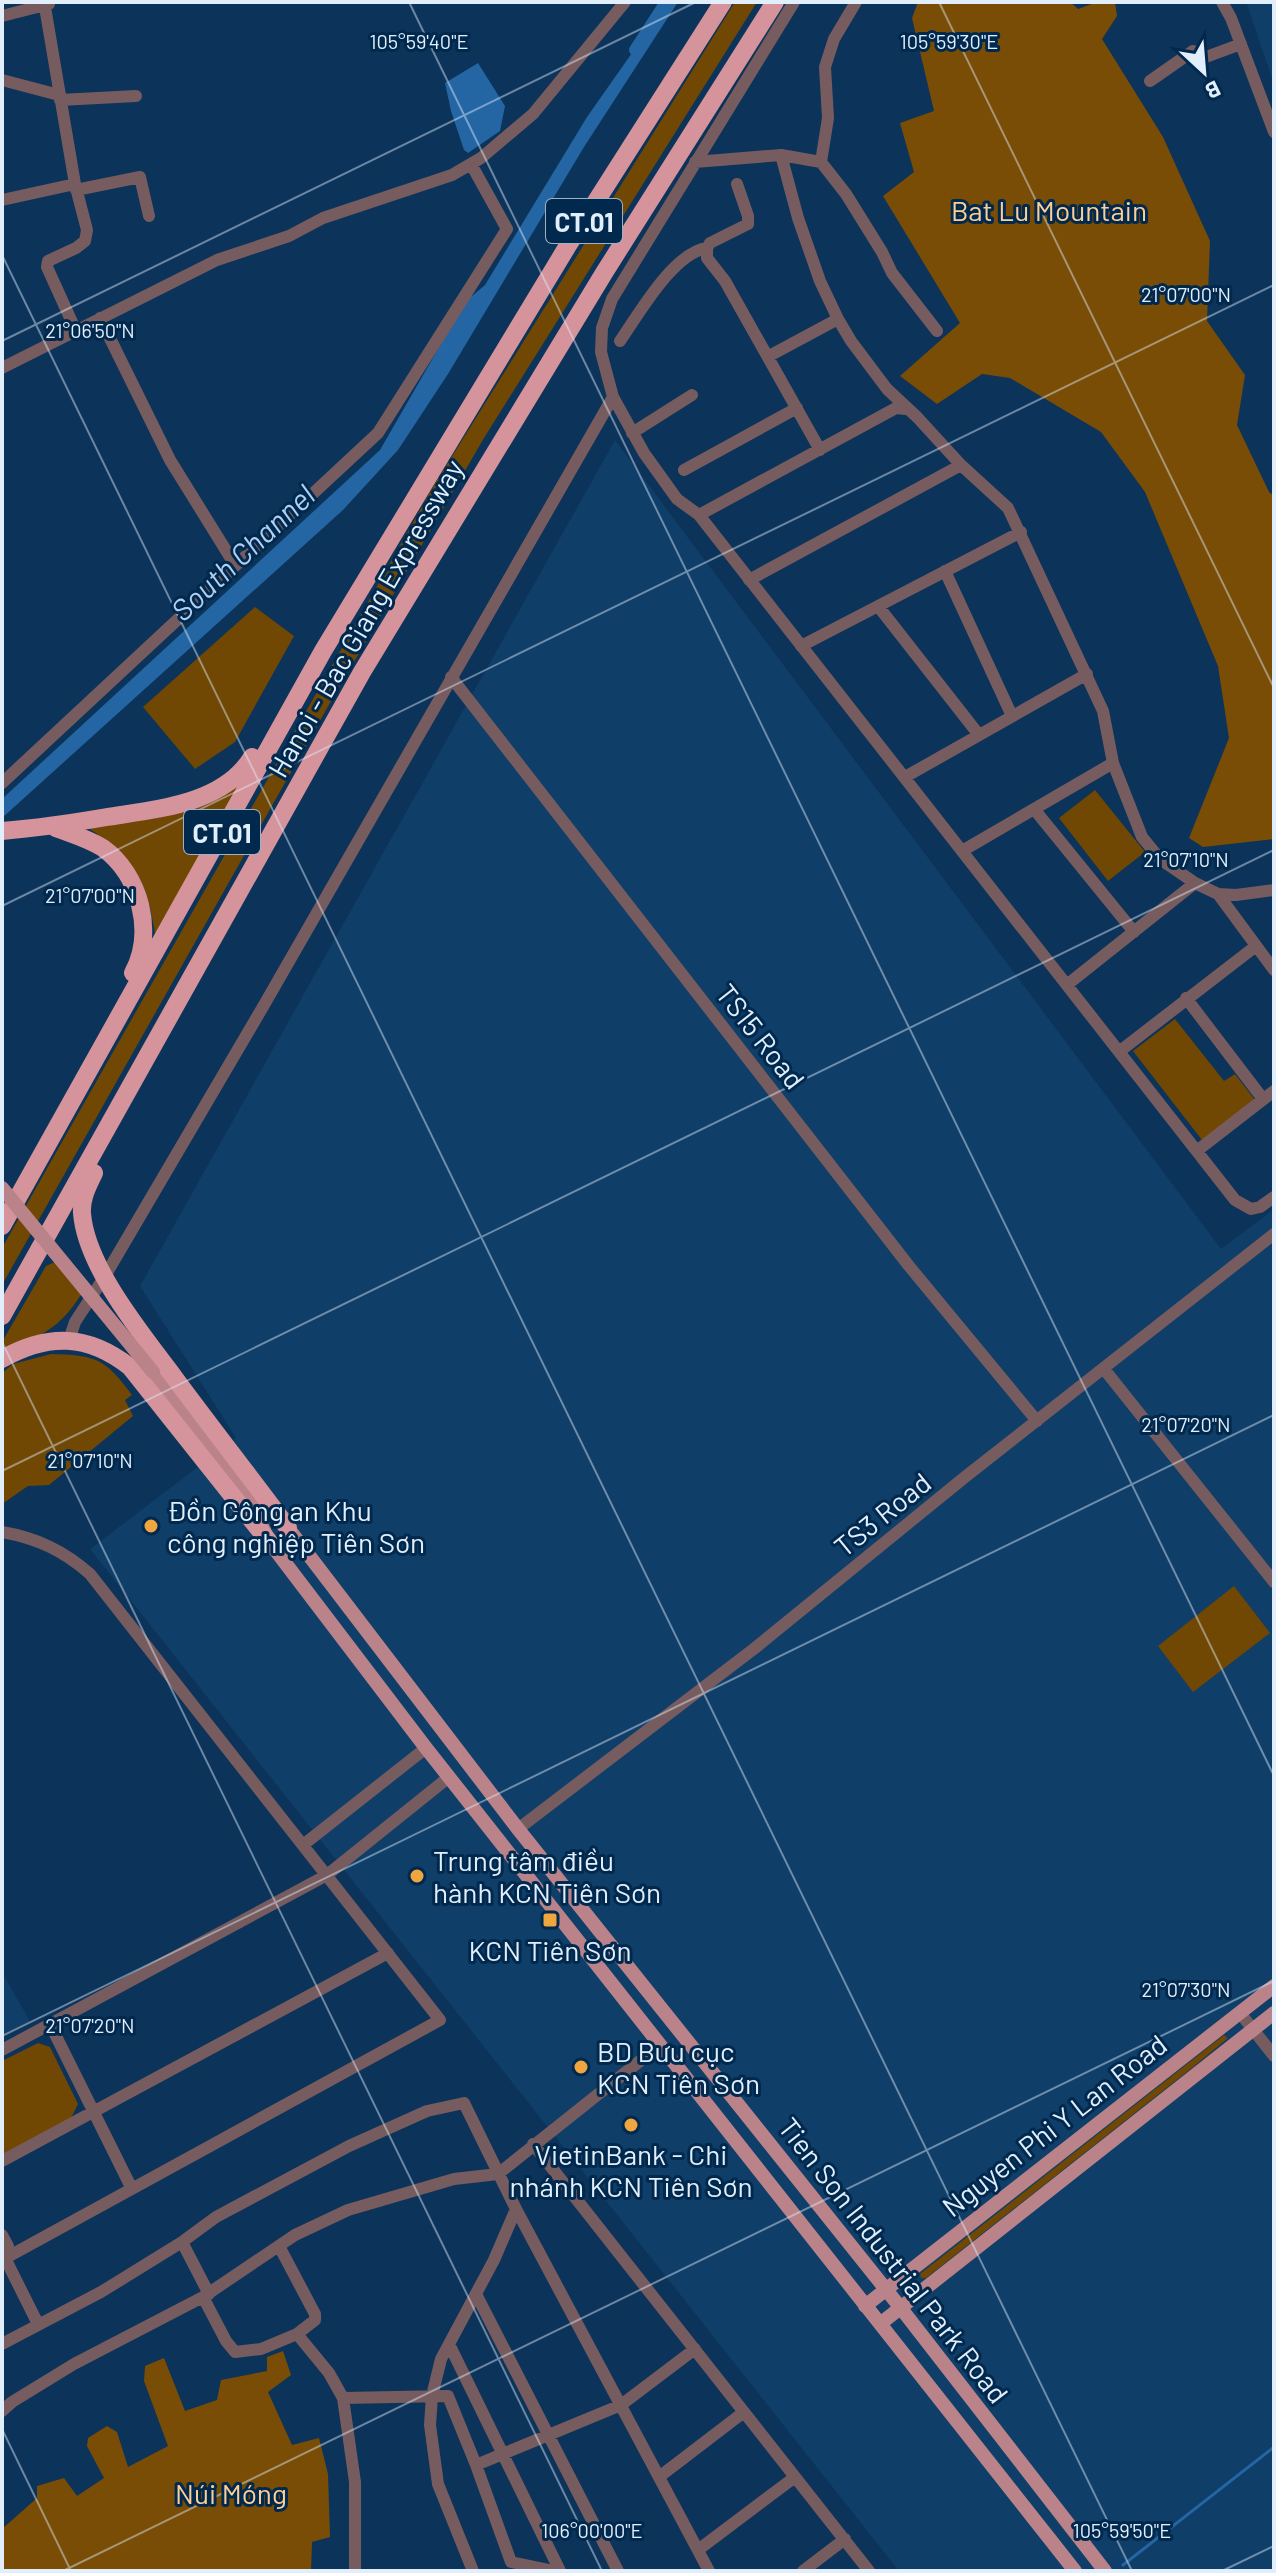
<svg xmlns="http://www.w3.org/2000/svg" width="1276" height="2573" font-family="Barlow,sans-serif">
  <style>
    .built { fill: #0f3e68 }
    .green { fill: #704703 }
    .forest { fill: #794d06 }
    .water { fill: #2465a4 }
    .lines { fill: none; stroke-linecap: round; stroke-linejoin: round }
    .stream { stroke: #2465a4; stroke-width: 3 }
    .canal { stroke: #2465a4; stroke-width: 12 }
    .minor { stroke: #775c5f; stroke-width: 12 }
    .major { stroke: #ba838a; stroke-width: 14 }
    .highway { stroke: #d5939b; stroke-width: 18 }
    .major-bridge { stroke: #ba838a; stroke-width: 14 }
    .ticks { fill: none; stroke: #e1eefc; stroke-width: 2; stroke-opacity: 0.45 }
    .poi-dot { fill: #f0a63f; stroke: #01294e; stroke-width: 3 }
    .labels { text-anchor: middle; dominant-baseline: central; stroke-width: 6; stroke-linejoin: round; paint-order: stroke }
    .shield { fill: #01294e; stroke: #9eb3c8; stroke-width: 2 }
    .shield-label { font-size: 26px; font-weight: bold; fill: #e1eefc }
    .park-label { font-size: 28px; fill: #fdce95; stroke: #01294e }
    .street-label { font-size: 28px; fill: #e1eefc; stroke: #01294e }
    .poi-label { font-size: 28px; fill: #e1eefc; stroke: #01294e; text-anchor: start }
    .water-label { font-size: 30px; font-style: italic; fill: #b0d0f3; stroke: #01294e }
    .ticks-label { font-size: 20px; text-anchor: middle; fill: #e1eefc; stroke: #01294e; stroke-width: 6; stroke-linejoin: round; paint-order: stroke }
  </style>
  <rect width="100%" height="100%" fill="#0c3359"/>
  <path class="built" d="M1246,2H1274V84Z
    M615,440L1221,1249L1274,1209V2571H899L90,1549L236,1438L140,1286Z
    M2,1972L30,2021L2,2035Z"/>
  <path class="green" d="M735,2H757L484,438L326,710L2,1285V1248L436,482Z
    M255,607L294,636L235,742L195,769L143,707Z
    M245,779L156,938C146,878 138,862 87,827Z
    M1095,790L1145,852L1108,881L1059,818Z
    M1175,1019L1224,1081L1235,1074L1255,1100L1202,1140L1133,1051Z
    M55,1262L82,1293C60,1329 40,1337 2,1351V1342L46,1266Z
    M51,1354C95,1355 105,1358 132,1395L125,1400L133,1416L49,1485L28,1486L2,1504V1373L13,1364Z
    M1234,1586L1270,1633L1193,1692L1158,1646Z
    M1224,2035L1228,2038L1193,2067L926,2278H921L920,2274Z
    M38,2043L50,2047L78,2104L71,2118L2,2155V2061Z"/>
  <path class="forest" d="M918,2H1070L1078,9L1097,2H1115L1117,16L1102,39L1163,137L1210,241L1207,321L1245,375L1237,425L1269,492L1274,496V839L1203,847L1189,838L1229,738L1218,666L1145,492L1101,432L1010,378L982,374L937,404L900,376L960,323L883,196L914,172L900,123L934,111L912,18Z
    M283,2351L291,2375L268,2392L292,2445L319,2438L328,2474L330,2537L312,2542L311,2571H2V2529L37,2498V2486L64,2478L77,2496L104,2478L87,2446L88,2438L107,2426L117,2432L128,2467L168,2446L144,2381L145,2366L164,2358L185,2411L217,2400L221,2380L267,2371V2357Z"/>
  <path class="water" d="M665,2H678L584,147L448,374L398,450L343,510L2,818V799L380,450L468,297L472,296L485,285L587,117L646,33Z
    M478,63L505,106L500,131L468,153L464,150L451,111L445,83Z"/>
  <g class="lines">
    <path class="stream" d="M1123,2565L1274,2447"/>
    <path class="canal" d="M635,50L666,2"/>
    <path class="minor" d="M794,2L612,299L602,328L601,352L613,397L644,453L677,499L699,515L1235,1200L1251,1209L1260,1207L1274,1197
      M1222,2L1231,18L1274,132
      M45,7L75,184L87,230L85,241L76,248L48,261L47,267L76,331
      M2,16L49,4
      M2,80L59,95
      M1150,81L1193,51L1206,57L1241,44
      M60,100L136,96
      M781,155L798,218L820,281L838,319L851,341L887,389L917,417L961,465L1008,508L1103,711L1113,763L1142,837L1160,859L1195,883L1218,894L1236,895L1274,890
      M695,162L781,155L821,162L846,194L882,252L892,273L937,331
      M821,162L828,118L825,67L834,39L856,2
      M737,184L748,216V224L710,243L707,248V258L725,281L820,450
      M76,190L140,177L149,216
      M2,200L75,184
      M100,318L170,460L235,565
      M620,341C639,314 673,253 707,248
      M769,356L838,319
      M2,368L217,260L289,236L323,218L452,175L481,158L533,114L625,2
      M632,433L692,395
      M684,470L797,408
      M699,515L896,408L906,409
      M945,571L1012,716
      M749,580L961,465
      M878,606L979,735
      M801,646L1021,532
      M451,677L909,1266L1037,1421
      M905,777L1087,674
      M2,783L378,433L507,229L471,164
      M1034,809L1134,932
      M962,851L1113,763
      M1218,894L1274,970
      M1068,984L1195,883
      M1186,998L1263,1099
      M1120,1051L1256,946
      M1198,1150L1274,1091
      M69,1340L75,1322L105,1276L264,1005L613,397
      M1104,1369L1274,1582
      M2,1532C37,1538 64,1551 90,1574L440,2020L2,2260
      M518,1829L755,1648L965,1477L1274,1234
      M303,1845L426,1748
      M1240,2013L1274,2056
      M50,2024L132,2189
      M2,2050L327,1875L449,1777
      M533,2144L869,2571
      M2,2161L388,1953
      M2,2235L8,2246L5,2258
      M182,2242L209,2294
      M279,2246L315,2314V2320L297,2334
      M2,2256L5,2258L38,2324
      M476,2294L618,2571
      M203,2297L226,2341L235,2352L261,2349L297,2334L329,2373L343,2398L355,2482V2571
      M2,2344L101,2292L182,2242L216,2217L349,2146L427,2111L464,2103L516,2209L709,2571
      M449,2344L560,2571
      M343,2398L448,2396L476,2465L511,2562L554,2571
      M2,2411L12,2402L74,2364L203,2297L295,2235L348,2210L454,2179L498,2174L660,2045
      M476,2465L621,2405L695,2349
      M659,2477L744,2412
      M698,2550L795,2477
      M473,2571L438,2484L430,2425L432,2396L441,2359L494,2260L516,2209
      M803,2571L845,2539"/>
    <path class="major" d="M153,1372L247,1495L270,1543L426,1748L1075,2571
      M280,1521L288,1528L518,1829L900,2307L1105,2571
      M865,2306L1274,1986
      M880,2324L1274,2013"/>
    <path class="highway" d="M56,828C72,834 89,839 103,848C140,875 155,932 133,973
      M2,831C38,828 72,823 107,817C157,809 224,804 252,757
      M94,1173C88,1186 81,1198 82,1213C86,1267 142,1334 174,1377C211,1427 250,1477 288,1528
      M2,1226L323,651L567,247L723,2
      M2,1316L362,672L604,273L775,2
      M2,1359C48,1333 88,1334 130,1367L270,1543"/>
    <path class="major-bridge" d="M2,1188L153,1372"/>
  </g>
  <path class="ticks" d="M409,2L1274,1776M939,2L1274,688M2,255L1132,2571M2,341L696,2M2,906L1274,285M2,1342L602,2571M2,1471L1274,850M2,2036L1274,1415M2,2429L71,2571M63,2571L1274,1981M1222,2571L1274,2546"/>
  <g class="poi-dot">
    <circle cx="151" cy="1526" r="8"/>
    <circle cx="417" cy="1876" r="8"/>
    <rect x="542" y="1912" width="16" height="16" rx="4"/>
    <circle cx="581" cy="2067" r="8"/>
    <circle cx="631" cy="2125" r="8"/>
  </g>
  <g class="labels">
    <g class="shield">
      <rect x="546" y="199" width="76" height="44" rx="6"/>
      <rect x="184" y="810" width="76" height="44" rx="6"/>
    </g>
    <g class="shield-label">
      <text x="584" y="221">CT.01</text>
      <text x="222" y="832">CT.01</text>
    </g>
    <g class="park-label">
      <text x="1049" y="210">Bat Lu Mountain</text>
      <text x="231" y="2493">Núi Móng</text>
    </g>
    <g class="street-label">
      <text transform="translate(365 618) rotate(-60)">Hanoi - Bac Giang Expressway</text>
      <text transform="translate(761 1036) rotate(52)">TS15 Road</text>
      <text transform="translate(882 1514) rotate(-39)">TS3 Road</text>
      <text transform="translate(1054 2125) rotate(-38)">Nguyen Phi Y Lan Road</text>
      <text transform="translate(894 2260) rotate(52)">Tien Son Industrial Park Road</text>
    </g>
    <g class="poi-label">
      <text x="167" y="1510">Đồn Công an Khu<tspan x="167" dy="32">công nghiệp Tiên Sơn</tspan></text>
      <text x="433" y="1860">Trung tâm điều<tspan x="433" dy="32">hành KCN Tiên Sơn</tspan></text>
      <text x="550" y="1950" text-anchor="middle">KCN Tiên Sơn</text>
      <text x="597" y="2051">BD Bưu cục<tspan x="597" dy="32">KCN Tiên Sơn</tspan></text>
      <text x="631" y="2154" text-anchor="middle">VietinBank - Chi<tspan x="631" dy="32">nhánh KCN Tiên Sơn</tspan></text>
    </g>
    <g class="water-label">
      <text transform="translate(242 552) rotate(-43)">South Channel</text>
    </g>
  </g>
  <g class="ticks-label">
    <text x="419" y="49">105°59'40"E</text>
    <text x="949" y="49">105°59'30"E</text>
    <text x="1186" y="302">21°07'00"N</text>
    <text x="90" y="338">21°06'50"N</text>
    <text x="1186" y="867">21°07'10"N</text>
    <text x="90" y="903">21°07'00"N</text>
    <text x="1186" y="1432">21°07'20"N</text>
    <text x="90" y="1468">21°07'10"N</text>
    <text x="1186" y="1997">21°07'30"N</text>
    <text x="90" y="2033">21°07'20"N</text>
    <text x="592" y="2538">106°00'00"E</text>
    <text x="1122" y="2538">105°59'50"E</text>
  </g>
  <rect width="1276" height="2573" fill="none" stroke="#e1eefc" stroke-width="8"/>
  <g transform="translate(1204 72) rotate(154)" stroke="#01294e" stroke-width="6" paint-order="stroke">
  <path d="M0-6L14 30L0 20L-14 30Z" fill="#e1eefc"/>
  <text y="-12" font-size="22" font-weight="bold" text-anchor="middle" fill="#e1eefc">B</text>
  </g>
</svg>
